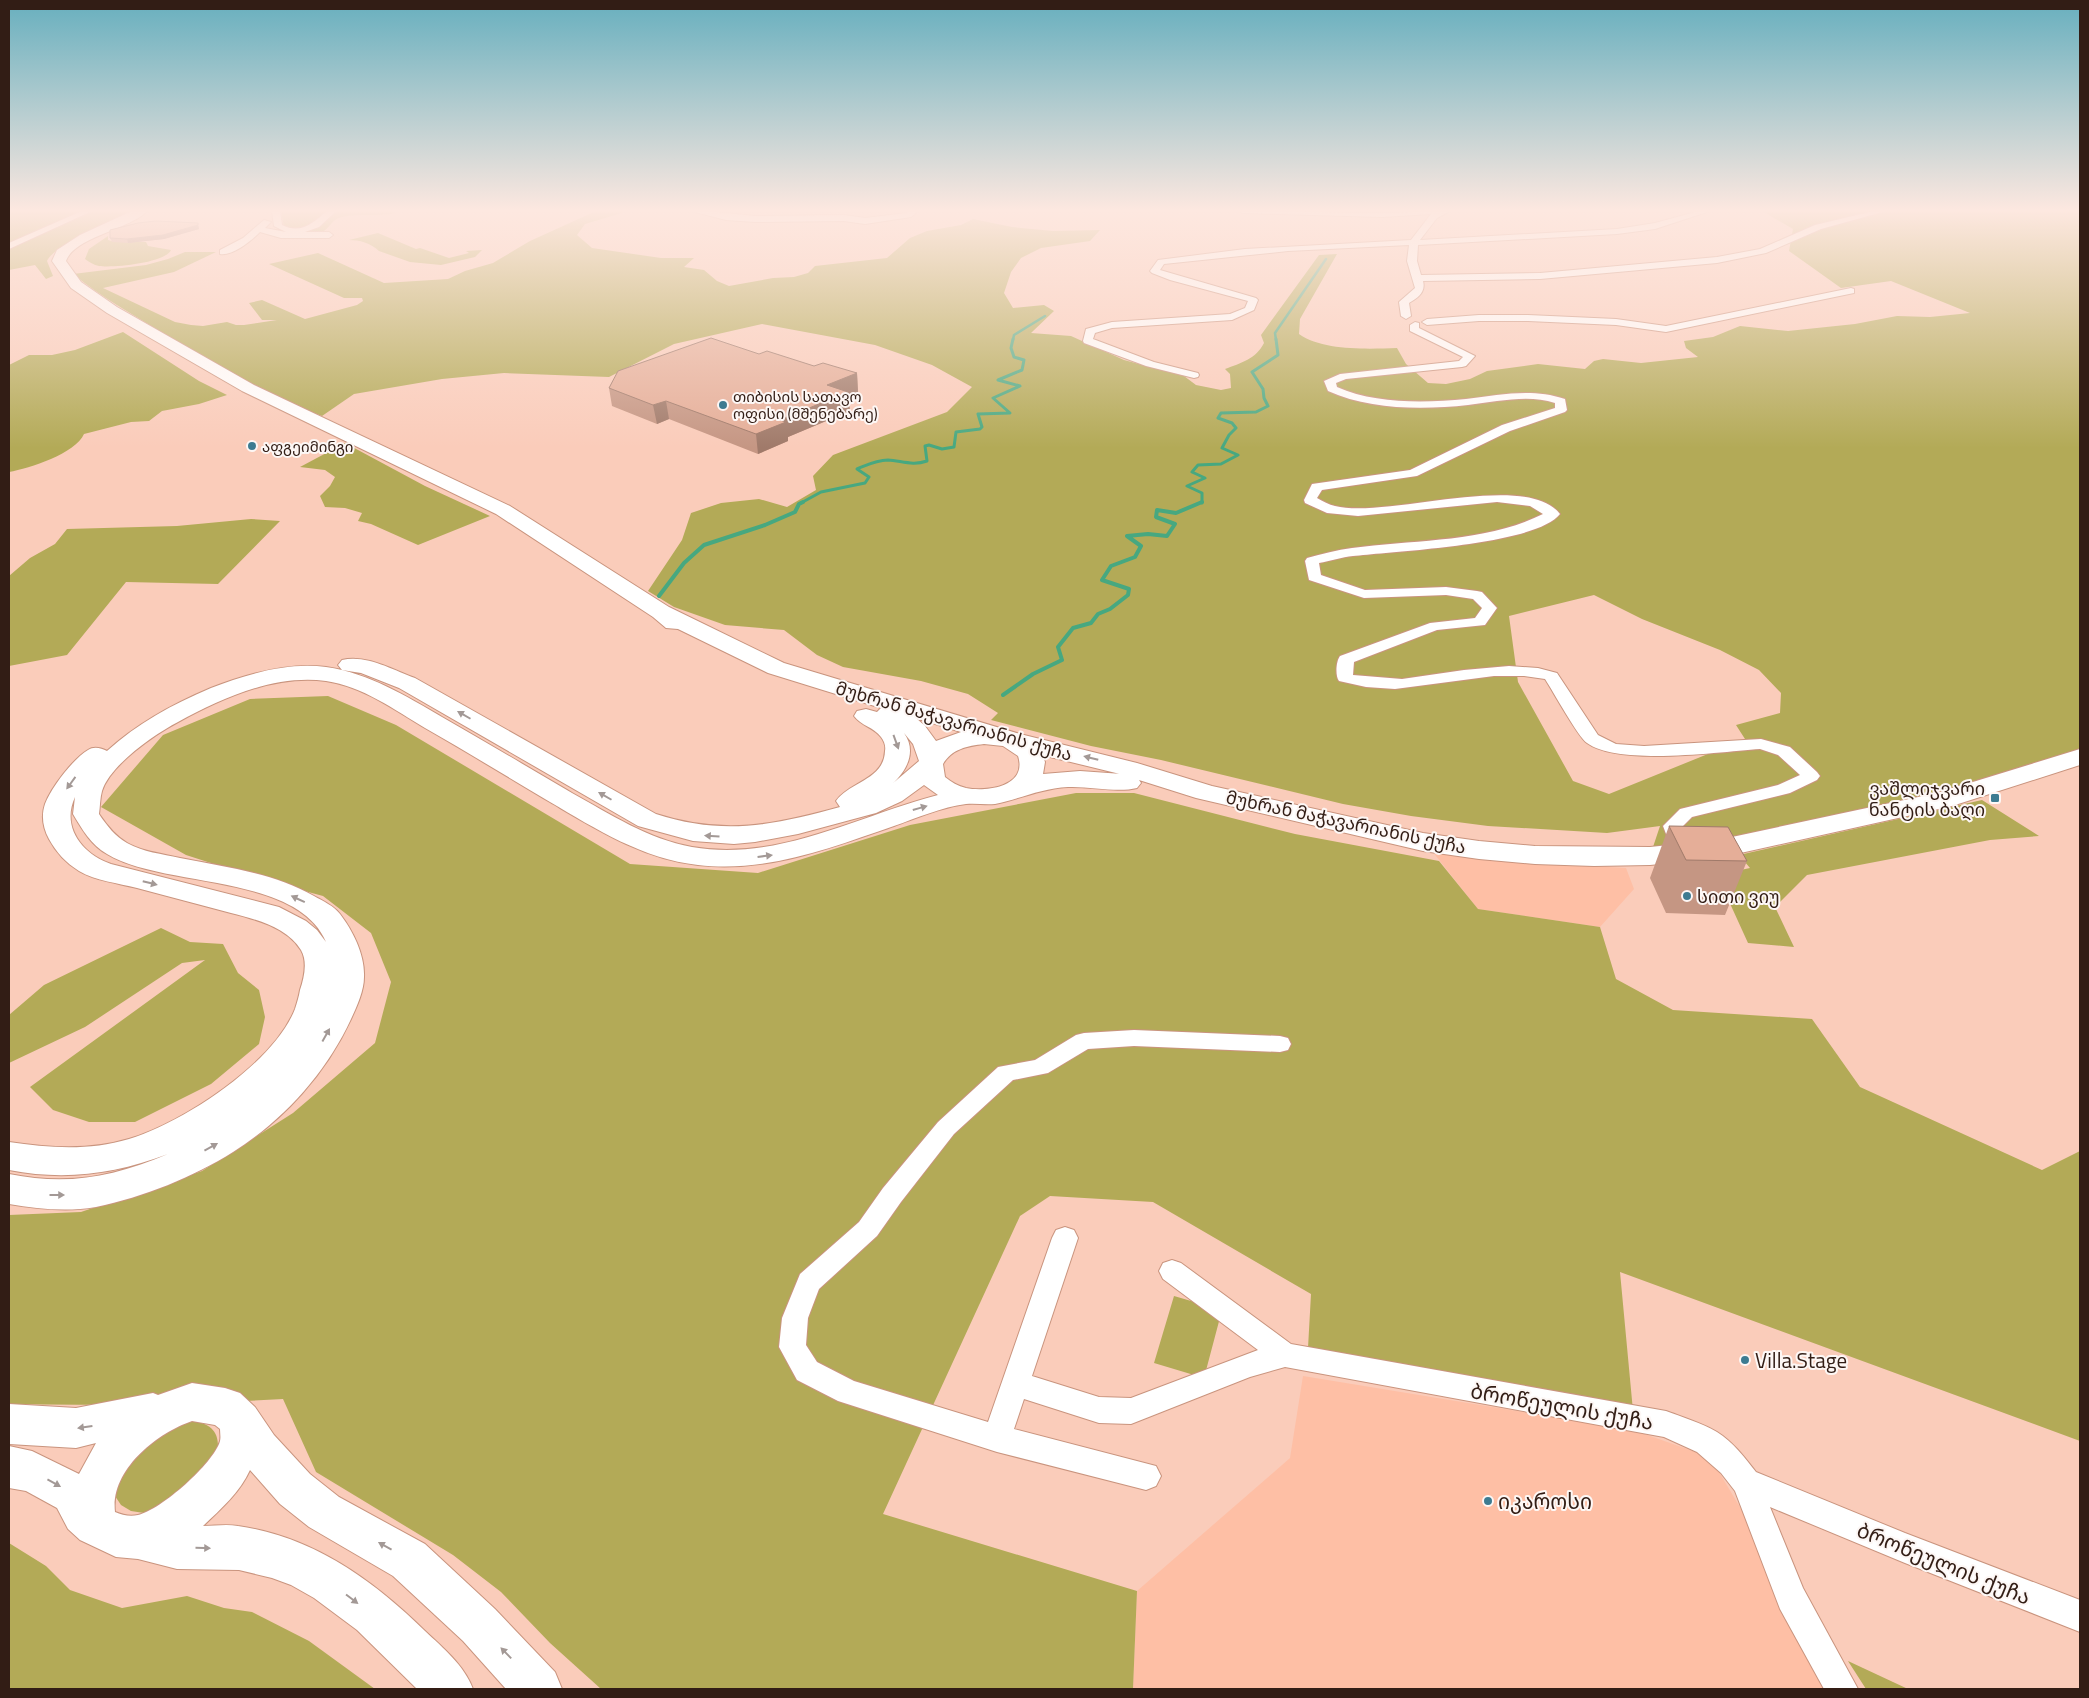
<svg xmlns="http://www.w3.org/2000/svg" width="2089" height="1698" font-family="'Titillium Web','Noto Sans Georgian',sans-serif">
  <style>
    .built { fill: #febfa5 }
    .green { fill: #b3aa57; fill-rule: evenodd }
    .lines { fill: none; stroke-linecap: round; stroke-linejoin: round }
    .stream-far2 { stroke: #47a880; stroke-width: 2.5 }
    .stream-far1 { stroke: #47a880; stroke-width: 3 }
    .stream { stroke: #47a880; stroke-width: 4 }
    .minor-casing { stroke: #c9947e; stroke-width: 2 }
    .secondary-casing { stroke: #c9947e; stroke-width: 2 }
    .minor { fill: #fff; fill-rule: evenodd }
    .secondary { fill: #fff; fill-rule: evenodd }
    .wall { fill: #c59683 }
    .shaded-wall { fill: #a07a6a }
    .building { fill: #e5ae98; stroke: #a07a6a }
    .oneway { fill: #a39996 }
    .poi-dot { fill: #3d7b91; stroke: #fdf7f5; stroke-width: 2 }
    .labels { text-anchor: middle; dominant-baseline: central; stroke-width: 4; stroke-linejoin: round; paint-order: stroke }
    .far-poi-label { font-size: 15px; fill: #321d15; stroke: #fdf7f5; text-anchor: start }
    .street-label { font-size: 18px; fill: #321d15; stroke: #fdf7f5 }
    .poi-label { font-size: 18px; fill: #321d15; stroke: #fdf7f5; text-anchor: end }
    .near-poi-label { font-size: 21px; fill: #321d15; stroke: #fdf7f5; text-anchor: start }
    .near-street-label { font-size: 21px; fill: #321d15; stroke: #fdf7f5 }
  </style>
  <rect width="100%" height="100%" fill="#faccba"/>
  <path class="built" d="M1432,851L1536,863L1626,868L1634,889L1600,927L1478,909Z
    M1303,1376L1633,1430L1710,1457L1762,1544L1828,1689H1133L1137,1591L1290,1458Z"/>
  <path class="green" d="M9,211H83L9,243Z
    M89,211H131C112,220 54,245 47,261L53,276L46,279L35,265L9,270V247Z
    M281,211H327C313,223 304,231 284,227Z
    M336,211H392L396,213C379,217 360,213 342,217C332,219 331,226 324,231C316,237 282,232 270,231L275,229C295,236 320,223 336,211Z
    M596,211H623L622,213L585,224L577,235L592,248L661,258H694L684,267L704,270L717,281L729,286L773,278L794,277L808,273L815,266L887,258L910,238L927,231L961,225L973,219L1012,227L1053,231L1100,230L1090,241L1041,248L1021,258L1011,272L1004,293L1013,308L1044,305L1054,311L1031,333L1071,336L1124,360L1184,376L1196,385L1221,390L1231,388L1230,374L1225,369C1241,363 1256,359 1264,343L1261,335L1319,255L1337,254L1300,319L1299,334C1323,351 1368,349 1397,348L1406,364L1428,383L1446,384L1470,379L1487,371L1538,364L1585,369L1594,361L1603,359L1641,363L1698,357L1686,348L1684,341L1713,337L1740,326L1788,331L1855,324L1897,316L1930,317L1970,313L1891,281L1841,288L1789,251L1793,229L1762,211H2080V757L1976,789L1650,856L1660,826L1607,833L1488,826L1411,816L1343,804L1161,760L1091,746L991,720L998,713L968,694L921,681L843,667L817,655L784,630L725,625L674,607L648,591L682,540L691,513L721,503L759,499L787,507L816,490L813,476L833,455L947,412L972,387L932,365L875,345L762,324L674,344L609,377L504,373L442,379L354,394L322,416C265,396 214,364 163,333C132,314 101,297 73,274L146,265L168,259L185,252H216L174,272L103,288L175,322L191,325L203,326L227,322L236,325H244L277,320H262L249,303L262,300L305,319L357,305L363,301L362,298H344L269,264L318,253L384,283L448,279L465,271L493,263L530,241ZM1594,595L1642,619L1720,650L1759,670L1781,693L1780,713L1736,725L1745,739L1609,794L1573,781L1518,682L1509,616Z
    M378,233L416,249L420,248L449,258L469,253L466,251L482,250L475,257L441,265L410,262L379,251C371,243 359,240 349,240Z
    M108,236V240L115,242H146L148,246L171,250C165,263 113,268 99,266C94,265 89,262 85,259L89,249Z
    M123,332L199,381L227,395L199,404L162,411L149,421L131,422L84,434C75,454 30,468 9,472V365L29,355H52L75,350Z
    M345,443L425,486L490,516L418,545L371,524L358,521L362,513L345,508L325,507L320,496L330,486L335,477L325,470L300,467Z
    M251,519L280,521L218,584L126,582L67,655L9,666V576L30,558L55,544L67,529L177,526Z
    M328,696L396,725L630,864L758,873L910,825L1076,793H1134L1295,834L1439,861L1478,909L1600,927L1616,979L1673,1010L1812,1019L1860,1087L2042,1170L2080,1151V1441L1620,1272L1633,1411L1308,1348L1311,1294L1153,1202L1050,1196L1020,1216L883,1514L1137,1591L1133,1689H601L550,1643L501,1592L453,1555L316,1472L283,1399C192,1404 100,1406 9,1404V1215L81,1212L202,1171L293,1113L375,1043L391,982L371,933L323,896L264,880L186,855L101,807L163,735L250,699Z
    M1982,800L2039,836L1990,840L1807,875L1775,907L1794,947L1748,943L1717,875L1750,868L1739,855Z
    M161,928L190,942L223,944L238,973L259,990L265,1017L259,1044L211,1084L135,1122H89L53,1110L30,1087L205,960L182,963L85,1027L9,1063V1015L44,985Z
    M1174,1296L1222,1310L1204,1378L1154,1363Z
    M189,1420C214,1424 221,1433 217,1458L158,1510L144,1513L131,1511L121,1505L115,1496L117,1472L133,1447Z
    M9,1543L46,1566L70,1590L122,1608L187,1596L224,1608L252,1612L309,1641L375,1689H9Z
    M1848,1661L1908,1689H1866Z"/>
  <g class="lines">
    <path class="stream-far2" d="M1013,340L1014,335L1045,316
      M1276,340L1275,333L1326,259"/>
    <path class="stream-far1" d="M801,503L821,492L865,483L869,477L857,469C867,465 876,460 888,460C902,461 913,466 927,461L925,446L929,445L942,449L954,447L956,432L980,429L982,427L978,414L1010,413L993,398L1020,386L998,380L1022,370L1024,360L1014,357L1011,348L1013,339
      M1202,503V493L1187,486L1205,478L1192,472L1198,465L1221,464L1238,455L1222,448L1229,435L1236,428L1232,423L1218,418L1221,413L1256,412L1268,406L1264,398L1263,389L1252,372L1278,355L1276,339"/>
    <path class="stream" d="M659,596L684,563L704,545L765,525L795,512L799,504L803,502
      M1003,695L1033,674L1062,660L1058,647L1073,628L1091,623L1098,614L1110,609L1128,595L1129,589L1102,580L1111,566L1135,557L1141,546L1127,536L1148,534L1167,536L1175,524L1156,517L1157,510L1176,513L1202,502"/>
    <g class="minor-casing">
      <path id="minor" d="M82,211H92L9,249V243Z
        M272,211H280L282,225C301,235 314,222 327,211H336L319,227L305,232H329L333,235L329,238H281L260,232C251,241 233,256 220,254V250L243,238L264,220L271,222L265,228L286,232L274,226Z
        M691,211H706L755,216L844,215L865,218L907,213L905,211H914L916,213L911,217L865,224L844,221L755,222L726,220Z
        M1239,211L1382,213L1450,211L1437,218L1420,240L1617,229L1655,223L1699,211H1710L1655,229L1617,234L1418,245L1417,261L1421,275L1540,273L1717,257L1760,249L1815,225L1874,211H1886L1821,229L1766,253L1717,263L1540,279L1423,281C1426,292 1418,298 1409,303L1411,316L1406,319L1401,316L1399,302L1415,288L1407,261L1409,245L1288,251L1164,264L1160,270L1256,298L1258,300L1254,310L1232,320L1112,328L1095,333L1093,339L1154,362L1198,373L1199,375L1198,377L1194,378L1146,366L1084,343L1083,341L1086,329L1112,322L1230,314L1245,308L1248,301L1170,280L1152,273L1150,271L1158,260L1245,249L1411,240L1431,214L1382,217L1243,213Z
        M1851,288L1854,289V293L1666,332L1616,325L1528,321H1479L1427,325L1422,322L1427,319L1479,315H1528L1616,319L1666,326Z
        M1415,322L1419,323V328L1475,356L1466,366L1462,367L1346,379L1336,383L1337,387C1375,404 1425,403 1466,399C1501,395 1531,388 1565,399L1567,410L1565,412L1510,431L1417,476L1322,490L1317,498C1323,501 1329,505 1335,506C1387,519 1526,470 1560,514C1536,545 1394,551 1353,556C1342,557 1330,561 1319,563L1321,575L1365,590L1446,587L1477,591L1482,592L1497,608L1485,625L1437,630L1354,662L1353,675L1402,679L1464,670L1509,666L1538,668L1557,673L1598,735L1616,744L1644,746L1761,739L1790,747L1817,772L1820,776L1817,780L1790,793L1692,817L1682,827L1689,848L1687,852L1680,854L1673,852L1663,826L1680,809L1778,785L1800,775L1778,755L1760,749C1719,752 1619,766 1587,743C1578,737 1553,691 1545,679L1524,676H1494L1395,689L1366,687L1339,681C1335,676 1336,661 1340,656L1430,623L1475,618L1482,608L1473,599L1446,595L1364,598L1309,580L1305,561L1307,558C1322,554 1337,550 1352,548C1416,539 1484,543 1543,514L1530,506L1497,502L1358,516L1327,513L1305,503L1304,500L1312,484L1410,470L1502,425L1555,408V403C1527,394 1497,402 1468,405C1423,410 1370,410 1328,391L1324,381L1340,374L1459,361L1463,357L1410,331V325Z
        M1134,1030L1280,1036L1288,1038L1291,1044L1288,1050L1280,1052L1134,1046L1088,1049L1048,1073L1013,1080L954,1134L901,1202L877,1236L819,1289L808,1318L806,1345L817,1362L854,1381L988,1422L1052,1238L1056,1230L1065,1227L1074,1230L1078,1238L1032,1376L1099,1397L1131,1398L1258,1350L1163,1279L1159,1271L1163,1263L1172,1260L1181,1263L1291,1344L1666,1411C1682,1417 1702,1423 1717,1432C1733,1442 1745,1458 1756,1472L1905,1533L2080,1600V1632L1905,1563L1770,1507L1803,1588L1858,1689H1824L1780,1609L1735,1491L1721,1473L1697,1452L1664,1437L1285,1367L1250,1377L1131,1424L1099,1423L1024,1399L1014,1429L1156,1466L1161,1476L1156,1486L1146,1490L997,1452L838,1401L797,1380L779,1347L782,1318L800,1274L859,1222L883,1188L938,1122L998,1067L1035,1060L1076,1035L1084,1033Z"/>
    </g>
    <g class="secondary-casing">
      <path id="secondary" d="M132,211H147C131,229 74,237 66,261L81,282L117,307L254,385L510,506L669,607L784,663L1020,734L1137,763L1212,786L1423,833L1479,841L1535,846L1650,847L1718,840L1937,793L2080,749V765L1952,806L1718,858L1650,865L1594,866L1535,864L1479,859L1423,851L1196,798L1139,780L1141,783L1137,788C1117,793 1090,786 1068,787C1042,788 1020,799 995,804C985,805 976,803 966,804C942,807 917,818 894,826C830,848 767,873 698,865C643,859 596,829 550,802C508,777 467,752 425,728C395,710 362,686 326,681C275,674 222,698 178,722C155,734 110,765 102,791C100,798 100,807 99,814C107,826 115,836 127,843C143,852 162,854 180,858C225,867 274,873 314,896C323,901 334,906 340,914C353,931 365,955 364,977C364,991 357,1006 351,1019C326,1073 284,1120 233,1152C193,1177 144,1197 96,1207C67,1212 38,1209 9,1204V1174C68,1186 113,1177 168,1154C115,1174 65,1181 9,1170V1142C49,1148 89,1151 129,1139C183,1123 274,1063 295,1009C297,1003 299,996 300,990C304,978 308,962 301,950C287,927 255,919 231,913C200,905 168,896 137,888C118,883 96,881 79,871C66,863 56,852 49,839C43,828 41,816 45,804C51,788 73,759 88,750C94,746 101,748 107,751C138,723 173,704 211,688C247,674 288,662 326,667C369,673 406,696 442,717C486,742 529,768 572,793C610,814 648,839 692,847C778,862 857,816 938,795L924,785L902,801L876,813L798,834L755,842L734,844L693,841L638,826L399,688L361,673L342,670L338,665L342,660C366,654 393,670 415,678L656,814C723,836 775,825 840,807L836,801C849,782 884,780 885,751C886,746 884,741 881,737C874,727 861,726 854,716L857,711L866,709L877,712L881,708L768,673L678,629L666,628L653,617L496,514L242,391L107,313L71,288L52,261L57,250L80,235ZM916,718L961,732L936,741L925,726ZM904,733L913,744L919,761L892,784C907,771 917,751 904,733ZM984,744L1003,746L1018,756C1028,787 986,792 966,788C958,786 951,782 945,777L943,764C952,749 967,746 984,744ZM1042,755L1120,774H1122L1080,771L1043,774L1045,762ZM75,797L73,814C82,829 91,845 107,854C162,888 297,873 326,942L317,930L306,921L279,907L111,864C82,854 61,827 75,797Z
        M192,1383L225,1388L240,1393L255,1407L274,1435L310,1474L339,1497L425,1544L495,1609L555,1672L562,1689H506L463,1641L393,1576L309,1527L280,1504L250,1470C240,1492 221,1509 203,1526C215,1526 226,1524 238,1526C312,1536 373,1580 425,1631C443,1648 464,1665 473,1689H417L357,1630L314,1598L291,1585L272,1578L239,1570L177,1569L138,1559L116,1557L80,1540L68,1529L57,1508L26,1491L9,1488V1446L32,1451L79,1474L96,1443L76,1448L9,1444V1404L76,1408L153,1393L158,1395ZM192,1421L215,1425L220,1429C220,1433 221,1437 220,1441C214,1463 161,1510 138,1515C130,1517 122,1515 115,1512C110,1470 157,1433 192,1421Z"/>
    </g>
    <use href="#minor" class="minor"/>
    <use href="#secondary" class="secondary"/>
  </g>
  <path class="wall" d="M198,223L199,229L164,239L128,243L112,242L110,238Z
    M759,354L814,366L857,373L858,392L848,395L850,411L788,437V441L758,454L669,419L657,424L612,406L609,388Z
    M1669,826L1747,861L1725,915L1666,913L1650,878Z"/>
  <path class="shaded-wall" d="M198,225L199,229L164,239L128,243L127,239Z
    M857,373L858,392L848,395L850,411L788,437V441L758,454L756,434L780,420L827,385Z
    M666,401L669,419L657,424L653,405Z"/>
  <path class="building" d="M156,221L198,223V225L163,235L127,239L110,238V230L138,223Z
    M711,338L759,354L767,351L814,366L823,363L857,373L827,385L848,392L780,420L786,422L756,434L666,401L653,405L609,388L618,371Z
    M1669,826L1728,827L1747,861L1686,860Z"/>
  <defs><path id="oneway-solid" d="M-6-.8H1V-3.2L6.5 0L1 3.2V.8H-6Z" transform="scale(1.25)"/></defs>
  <g class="oneway">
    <use href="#oneway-solid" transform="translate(464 715) rotate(-150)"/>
    <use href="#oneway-solid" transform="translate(896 742) rotate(70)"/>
    <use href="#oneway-solid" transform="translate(1091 758) rotate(-166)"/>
    <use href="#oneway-solid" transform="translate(71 783) rotate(126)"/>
    <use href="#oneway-solid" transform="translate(605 796) rotate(-150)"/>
    <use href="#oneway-solid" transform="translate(920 808) rotate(-16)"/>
    <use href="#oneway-solid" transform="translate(712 836) rotate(-176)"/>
    <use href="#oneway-solid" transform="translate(765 856) rotate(-7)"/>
    <use href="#oneway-solid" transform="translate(150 883) rotate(14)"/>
    <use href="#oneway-solid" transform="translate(298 899) rotate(-155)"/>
    <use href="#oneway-solid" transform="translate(326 1035) rotate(-61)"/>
    <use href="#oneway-solid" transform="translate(211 1147) rotate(-29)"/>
    <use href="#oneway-solid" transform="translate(57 1195)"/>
    <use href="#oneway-solid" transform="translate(85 1427) rotate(172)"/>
    <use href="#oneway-solid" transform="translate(54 1483) rotate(29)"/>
    <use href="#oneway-solid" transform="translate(385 1546) rotate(-151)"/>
    <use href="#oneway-solid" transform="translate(203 1548) rotate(1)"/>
    <use href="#oneway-solid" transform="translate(352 1599) rotate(37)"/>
    <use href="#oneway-solid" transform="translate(506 1653) rotate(-134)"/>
  </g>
  <linearGradient id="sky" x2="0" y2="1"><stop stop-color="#67afbe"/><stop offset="0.47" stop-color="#fde8e0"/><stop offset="1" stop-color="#fde8e0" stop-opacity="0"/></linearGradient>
  <rect width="2089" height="448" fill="url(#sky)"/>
  <g class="poi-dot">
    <circle cx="723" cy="405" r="5"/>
    <circle cx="252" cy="446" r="5"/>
    <rect x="1990" y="793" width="10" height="10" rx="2.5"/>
    <circle cx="1687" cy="896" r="5"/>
    <circle cx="1745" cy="1360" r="5"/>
    <circle cx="1488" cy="1501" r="5"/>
  </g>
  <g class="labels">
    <g class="far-poi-label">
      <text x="733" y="396">თიბისის სათავო<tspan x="733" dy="17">ოფისი (მშენებარე)</tspan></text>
      <text x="262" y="446">აფგეიმინგი</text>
    </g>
    <g class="street-label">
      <text transform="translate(954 721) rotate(16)">მუხრან მაჭავარიანის ქუჩა</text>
      <text transform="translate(1346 822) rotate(12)">მუხრან მაჭავარიანის ქუჩა</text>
    </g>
    <g class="poi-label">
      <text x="1985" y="788">ვაშლიჯვარი<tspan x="1985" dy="21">ნანტის ბაღი</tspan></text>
      <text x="1697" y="896" text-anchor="start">სითი ვიუ</text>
    </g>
    <g class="near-poi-label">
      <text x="1755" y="1360">Villa.Stage</text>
      <text x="1498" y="1501">იკაროსი</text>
    </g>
    <g class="near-street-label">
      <text transform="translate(1562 1406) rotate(10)">ბროწეულის ქუჩა</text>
      <text transform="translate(1944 1563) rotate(22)">ბროწეულის ქუჩა</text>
    </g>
  </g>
  <rect width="2089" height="1698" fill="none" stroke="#321d15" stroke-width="20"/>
</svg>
